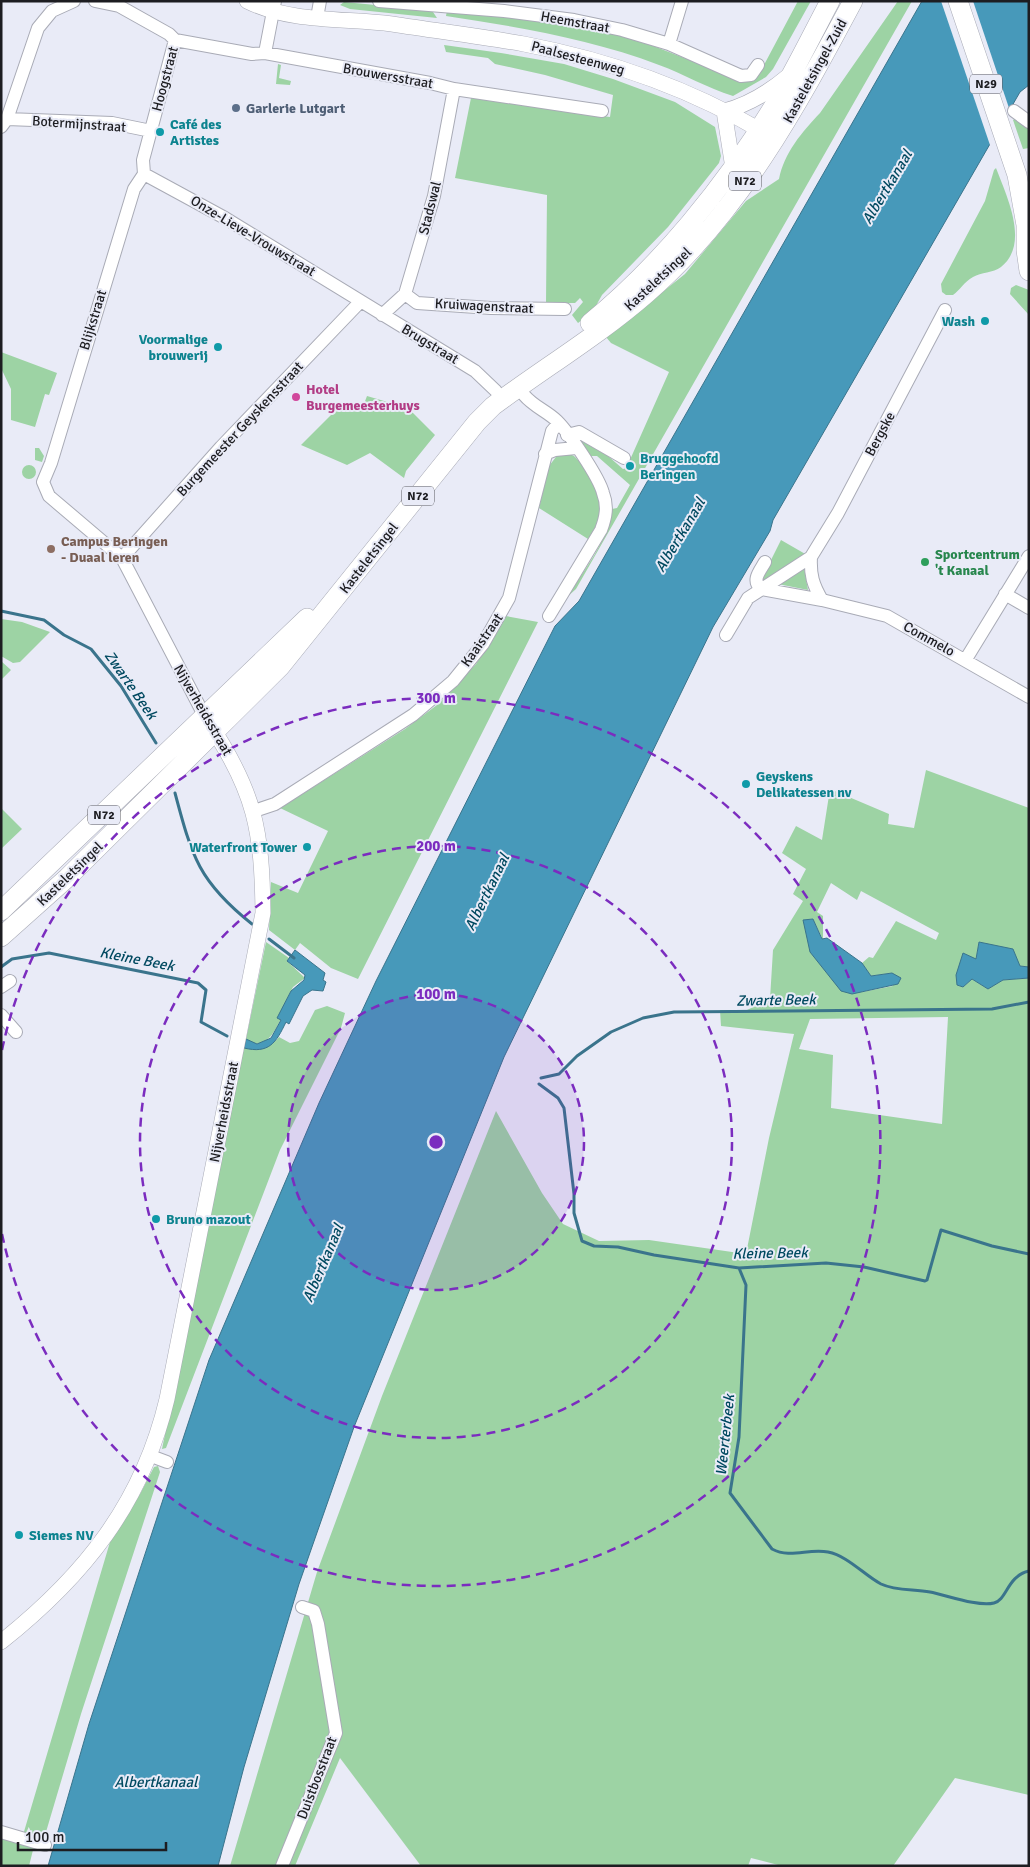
<svg xmlns="http://www.w3.org/2000/svg" width="1030" height="1867" font-family="Signika,sans-serif">
  <style>
    .green { fill: #9dd3a4; fill-rule: evenodd }
    .water { fill: #4799ba; stroke: #3a748c }
    .pier { fill: #e9ebf7 }
    .lines { fill: none; stroke-linecap: round; stroke-linejoin: round }
    .stream { stroke: #3a748c; stroke-width: 3 }
    .minor-casing { stroke: #a9abb6; stroke-width: 14 }
    .tertiary-casing { stroke: #a9abb6; stroke-width: 16 }
    .primary-casing { stroke: #a9abb6; stroke-width: 20 }
    .minor { stroke: #fff; stroke-width: 12 }
    .tertiary { stroke: #fff; stroke-width: 15 }
    .primary { stroke: #fff; stroke-width: 19 }
    .ring { fill: none; stroke: #7b2cbf; stroke-width: 2.5; stroke-dasharray: 9 6 }
    .service-dot { fill: #5c6f8a; stroke: #e9ebf7; stroke-width: 2 }
    .culture-dot { fill: #0f9aa8; stroke: #e9ebf7; stroke-width: 2 }
    .hotel-dot { fill: #d1479c; stroke: #e9ebf7; stroke-width: 2 }
    .education-dot { fill: #8d6e63; stroke: #e9ebf7; stroke-width: 2 }
    .leisure-dot { fill: #2e9e5b; stroke: #e9ebf7; stroke-width: 2 }
    .labels { text-anchor: middle; dominant-baseline: central; stroke-width: 4; stroke-linejoin: round; paint-order: stroke }
    .shield { fill: #e9ebf7; stroke: #5a5b61; stroke-width: 1 }
    .shield-label { font-size: 12px; font-weight: bold; fill: #1d1d21 }
    .street-label { font-size: 14px; fill: #1d1d21; stroke: #e9ebf7 }
    .service-label { font-size: 14px; font-weight: bold; fill: #4e5e75; stroke: #e9ebf7; text-anchor: start }
    .culture-label { font-size: 14px; font-weight: bold; fill: #0d838f; stroke: #e9ebf7; text-anchor: start }
    .hotel-label { font-size: 14px; font-weight: bold; fill: #b23c85; stroke: #e9ebf7; text-anchor: start }
    .education-label { font-size: 14px; font-weight: bold; fill: #785e54; stroke: #e9ebf7; text-anchor: start }
    .leisure-label { font-size: 14px; font-weight: bold; fill: #27864d; stroke: #e9ebf7; text-anchor: start }
    .water-label { font-size: 15px; font-style: italic; fill: #004960; stroke: #e9ebf7 }
    .centre { fill: #7b2cbf; stroke: #e9ebf7; stroke-width: 2.5 }
    .ring-label { font-size: 15px; text-anchor: middle; font-weight: bold; fill: #7b2cbf; stroke: #e9ebf7; stroke-width: 4; stroke-linejoin: round; paint-order: stroke }
  </style>
  <rect width="100%" height="100%" fill="#e9ebf7"/>
  <path class="green" d="M798,1H811L773,69L766,77L733,96C707,88 684,74 659,65C591,39 518,27 446,16L447,10L564,22L638,40L733,77L757,71L765,63Z
    M898,1H912L576,589L567,597C584,570 608,541 612,509L617,508L630,485L597,456H589L578,439L608,456L623,469L630,467L629,462L669,372L611,343L606,337L685,274L746,201L779,179C784,153 802,132 820,113Z
    M344,2L428,10L433,12L437,18L350,9L340,5Z
    M444,45L501,53L564,64L613,79L675,102L715,127L721,156L719,163L668,227L602,295L593,311L578,323L572,315L583,302L580,298L575,303H546L547,195L455,178L471,98L610,117L613,95L545,75L495,64L488,58L446,52Z
    M278,64L281,65L279,78L291,81L290,85L276,84Z
    M1016,118L1029,125V148L1023,149L1013,120Z
    M996,168C1007,197 1030,244 1001,267C993,273 981,272 973,277C964,282 960,290 953,295H946L942,292L941,284L985,201L994,170Z
    M1016,285L1029,290V315L1010,294L1011,288Z
    M1,352L57,373L49,395L45,394L35,427L11,420V389L1,368Z
    M367,396L408,408L435,435L406,471L404,478L370,453L347,465L301,445L343,403L364,404Z
    M35,448H39L44,456L42,462L35,460Z
    M559,453C564,453 569,453 574,456C585,466 603,496 601,511C600,521 593,531 588,539L539,508L549,466Z
    M22 472a7 7 0 1 1 14 0a7 7 0 1 1-14 0Z
    M781,540L807,555L763,582H760Z
    M804,567L808,590L778,584Z
    M506,616L538,622L358,979L331,968L300,943L295,950L269,930L271,882L298,893L328,831L280,808L405,729L437,705L476,664Z
    M1,619L22,622L50,632L20,662L13,663L1,656Z
    M1,661L11,670L1,680Z
    M926,770L1029,808V967L1020,966L1014,956L979,942L976,959L957,985L963,987L972,979L988,989L1003,980L1029,978V1795L955,1778L893,1866H782L751,1858L748,1866H421L340,1758L295,1866H230L317,1572L382,1396L496,1111L542,1193L563,1224L599,1241L649,1240L746,1254L769,1138L794,1034L721,1026L720,1010H747L770,999L773,950L803,901L793,894L806,869L782,853L796,826L822,840L830,789L889,814L888,824L914,828ZM831,883L857,900L861,891L939,933L936,940L896,921L873,958L869,957L862,963L871,976L892,973L893,986L862,992L804,920L813,919L823,940V916L817,912ZM948,1017L942,1124L831,1108L833,1055L799,1049L810,1019Z
    M1,808L22,829L1,849Z
    M266,942L289,958L287,961L305,978L293,987L278,1018L281,1019C274,1032 270,1043 254,1044L246,1039Z
    M327,1006L345,1013L341,1028L280,1150L166,1448L162,1449L244,1048C257,1051 271,1048 279,1037L290,1043L299,1041L315,1010Z
    M158,1466L160,1472L81,1714L46,1832L38,1840L23,1835L110,1542L140,1494L154,1467Z
    M1,1836L35,1842L29,1866H1Z"/>
  <path class="water" d="M922,1H1029V85L1020,92L773,520L770,531L713,627L504,1057L354,1427L299,1584L244,1767L218,1866H48L89,1724L209,1360L319,1103L376,981L555,626L579,601Z
    M813,919L822,939L827,938L862,963L871,976L892,973L901,978L898,984L852,994L841,991L810,952L803,920Z
    M979,942L1013,949L1020,966L1029,967V978L1003,980L988,989L972,979L963,987L957,985L956,975L963,953L976,959Z
    M295,950L325,973L323,980L326,982L323,991L312,990L303,996L289,1024L286,1022C276,1043 269,1054 244,1048L246,1039L257,1044L271,1038L281,1020L277,1018L291,991L304,980L305,975L287,961Z"/>
  <path class="pier" d="M941,1H973L1011,114L991,148Z"/>
  <g class="lines">
    <path class="stream" d="M1,611L44,620L64,635L91,649L121,686L156,743
      M175,793C192,857 199,882 252,924
      M269,939L294,958
      M1,967L12,959L49,953L198,983L206,990L201,1022L227,1036
      M541,1078L559,1074L577,1056L611,1032L643,1018L674,1012L992,1009L1029,1002
      M539,1084L558,1098L564,1108L574,1194V1213L582,1241L594,1246L618,1247L654,1255L739,1268L826,1263L864,1267L925,1281L927,1280L941,1230L992,1246L1029,1254
      M739,1268L746,1285L739,1437L730,1493L772,1549C791,1559 808,1548 828,1552C848,1556 864,1575 881,1584C896,1591 913,1589 930,1592C946,1595 978,1607 994,1603C1007,1600 1007,1576 1029,1571"/>
    <g class="minor-casing">
      <path id="minor" d="M95,1L119,6L169,34L175,40
        M379,1L504,11L574,20L622,30L669,44L741,76L751,75L758,65
        M317,18L320,1
        M175,40L252,54L265,53L430,83L454,89L602,111
        M669,44L682,1
        M265,53L275,1
        M1014,111L1029,122
        M7,119L112,123L151,131
        M1,127L7,119L38,28L52,11L74,1
        M144,174L134,189L51,463L43,482L49,496L122,558L205,717
        M144,174L225,218L475,371L496,391
        M144,174L143,160L175,40
        M405,294L417,303L491,308L565,309
        M382,315L405,294L434,196L454,89
        M524,395C534,407 547,411 557,421C569,433 599,477 603,493C608,506 606,517 601,530L549,616
        M567,435L579,432L624,458
        M545,454L555,450L576,448
        M811,557C810,575 813,585 822,600L887,616L1029,697
        M122,558L221,447L360,302
        M765,562C760,571 751,580 761,589L822,600
        M1005,594L1029,608
        M726,635L748,598L811,557L838,513L945,310
        M966,659L1029,556
        M254,811L275,804L413,715L453,681L483,644L509,598L552,431L559,423
        M1,987L10,981
        M1,1015L16,1032
        M151,1456L167,1462
        M1,1832L45,1845
        M282,1866L336,1733L318,1624L314,1611L302,1607"/>
    </g>
    <g class="tertiary-casing">
      <path id="tertiary" d="M247,1C291,23 345,18 392,24C436,31 480,36 524,44C608,60 694,90 768,135
        M724,111C748,105 769,92 788,76
        M724,111L733,168
        M1,1642C84,1576 142,1504 167,1399L263,913C262,830 255,792 209,723"/>
    </g>
    <g class="primary-casing">
      <path id="primary" d="M958,1L1017,175L1026,225V250L1029,271
        M590,323C660,266 726,185 772,109C793,74 811,37 830,1
        M1,911L307,618
        M1,937L67,878L280,667L477,422L493,406C544,368 599,335 646,294C738,215 797,106 853,1"/>
    </g>
    <use href="#minor" class="minor"/>
    <use href="#tertiary" class="tertiary"/>
    <use href="#primary" class="primary"/>
  </g>
  <circle cx="436" cy="1142" r="148" fill="#7b2cbf" fill-opacity=".12"/>
  <g class="ring">
    <circle cx="436" cy="1142" r="148"/>
    <circle cx="436" cy="1142" r="296"/>
    <path d="M2 1050A444 444 0 1 1 2 1234"/>
  </g>
  <circle class="service-dot" cx="236" cy="108" r="5"/>
  <g class="culture-dot">
    <circle cx="160" cy="132" r="5"/>
    <circle cx="985" cy="321" r="5"/>
    <circle cx="218" cy="347" r="5"/>
    <circle cx="630" cy="466" r="5"/>
    <circle cx="746" cy="784" r="5"/>
    <circle cx="307" cy="847" r="5"/>
    <circle cx="156" cy="1219" r="5"/>
    <circle cx="19" cy="1535" r="5"/>
  </g>
  <circle class="hotel-dot" cx="296" cy="397" r="5"/>
  <circle class="education-dot" cx="51" cy="549" r="5"/>
  <circle class="leisure-dot" cx="925" cy="562" r="5"/>
  <g class="labels">
    <g class="shield">
      <rect x="970" y="74.5" width="32" height="19" rx="4"/>
      <rect x="729" y="171.5" width="32" height="19" rx="4"/>
      <rect x="402" y="486.5" width="32" height="19" rx="4"/>
      <rect x="88" y="805.5" width="32" height="19" rx="4"/>
    </g>
    <g class="shield-label">
      <text x="986" y="84">N29</text>
      <text x="745" y="181">N72</text>
      <text x="418" y="496">N72</text>
      <text x="104" y="815">N72</text>
    </g>
    <g class="street-label">
      <text transform="translate(575 22) rotate(10)">Heemstraat</text>
      <text transform="translate(578 58) rotate(15)">Paalsesteenweg</text>
      <text transform="translate(815 71) rotate(-61)">Kasteletsingel-Zuid</text>
      <text transform="translate(388 76) rotate(10)">Brouwersstraat</text>
      <text transform="translate(165 79) rotate(-75)">Hoogstraat</text>
      <text transform="translate(79 124) rotate(4)">Botermijnstraat</text>
      <text transform="translate(430 208) rotate(-76)">Stadswal</text>
      <text transform="translate(253 236) rotate(31)">Onze-Lieve-Vrouwstraat</text>
      <text transform="translate(658 279) rotate(-43)">Kasteletsingel</text>
      <text transform="translate(484 306) rotate(3)">Kruiwagenstraat</text>
      <text transform="translate(93 320) rotate(-73)">Blijkstraat</text>
      <text transform="translate(430 344) rotate(31)">Brugstraat</text>
      <text transform="translate(240 429) rotate(-47)">Burgemeester Geyskensstraat</text>
      <text transform="translate(880 434) rotate(-62)">Bergske</text>
      <text transform="translate(369 558) rotate(-52)">Kasteletsingel</text>
      <text transform="translate(929 639) rotate(29)">Commelo</text>
      <text transform="translate(482 640) rotate(-55)">Kaaistraat</text>
      <text transform="translate(203 710) rotate(60)">Nijverheidsstraat</text>
      <text transform="translate(70 874) rotate(-44)">Kasteletsingel</text>
      <text transform="translate(224 1112) rotate(-79)">Nijverheidsstraat</text>
      <text transform="translate(317 1778) rotate(-69)">Duistbosstraat</text>
    </g>
    <g class="service-label">
      <text x="246" y="108">Garlerie Lutgart</text>
    </g>
    <g class="culture-label">
      <text x="170" y="124">Café des<tspan x="170" dy="16">Artistes</tspan></text>
      <text x="975" y="321" text-anchor="end">Wash</text>
      <text x="208" y="339" text-anchor="end">Voormalige<tspan x="208" dy="16">brouwerij</tspan></text>
      <text x="640" y="458">Bruggehoofd<tspan x="640" dy="16">Beringen</tspan></text>
      <text x="756" y="776">Geyskens<tspan x="756" dy="16">Delikatessen nv</tspan></text>
      <text x="297" y="847" text-anchor="end">Waterfront Tower</text>
      <text x="166" y="1219">Bruno mazout</text>
      <text x="29" y="1535">Siemes NV</text>
    </g>
    <g class="hotel-label">
      <text x="306" y="389">Hotel<tspan x="306" dy="16">Burgemeesterhuys</tspan></text>
    </g>
    <g class="education-label">
      <text x="61" y="541">Campus Beringen<tspan x="61" dy="16">- Duaal leren</tspan></text>
    </g>
    <g class="leisure-label">
      <text x="935" y="554">Sportcentrum<tspan x="935" dy="16">'t Kanaal</tspan></text>
    </g>
    <g class="water-label">
      <text transform="translate(887 187) rotate(-59)">Albertkanaal</text>
      <text transform="translate(680 535) rotate(-59)">Albertkanaal</text>
      <text transform="translate(131 685) rotate(55)">Zwarte Beek</text>
      <text transform="translate(487 892) rotate(-64)">Albertkanaal</text>
      <text transform="translate(137 959) rotate(11)">Kleine Beek</text>
      <text transform="translate(776 1000) rotate(-1)">Zwarte Beek</text>
      <text transform="translate(770 1253) rotate(-1)">Kleine Beek</text>
      <text transform="translate(323 1263) rotate(-67)">Albertkanaal</text>
      <text transform="translate(725 1435) rotate(-84)">Weerterbeek</text>
      <text x="156" y="1782">Albertkanaal</text>
    </g>
  </g>
  <circle cx="436" cy="1142" r="8" class="centre"/>
  <g class="ring-label">
    <text x="436" y="703">300 m</text>
    <text x="436" y="851">200 m</text>
    <text x="436" y="999">100 m</text>
  </g>
  <rect width="1030" height="1867" fill="none" stroke="#1d1d21" stroke-width="5"/>
  <path d="M18 1842v8h148v-8" fill="none" stroke="#1d1d21" stroke-width="2.5"/>
  <text x="25" y="1842" font-size="15" fill="#1d1d21" stroke="#e9ebf7" stroke-width="4" paint-order="stroke">100 m</text>
</svg>
